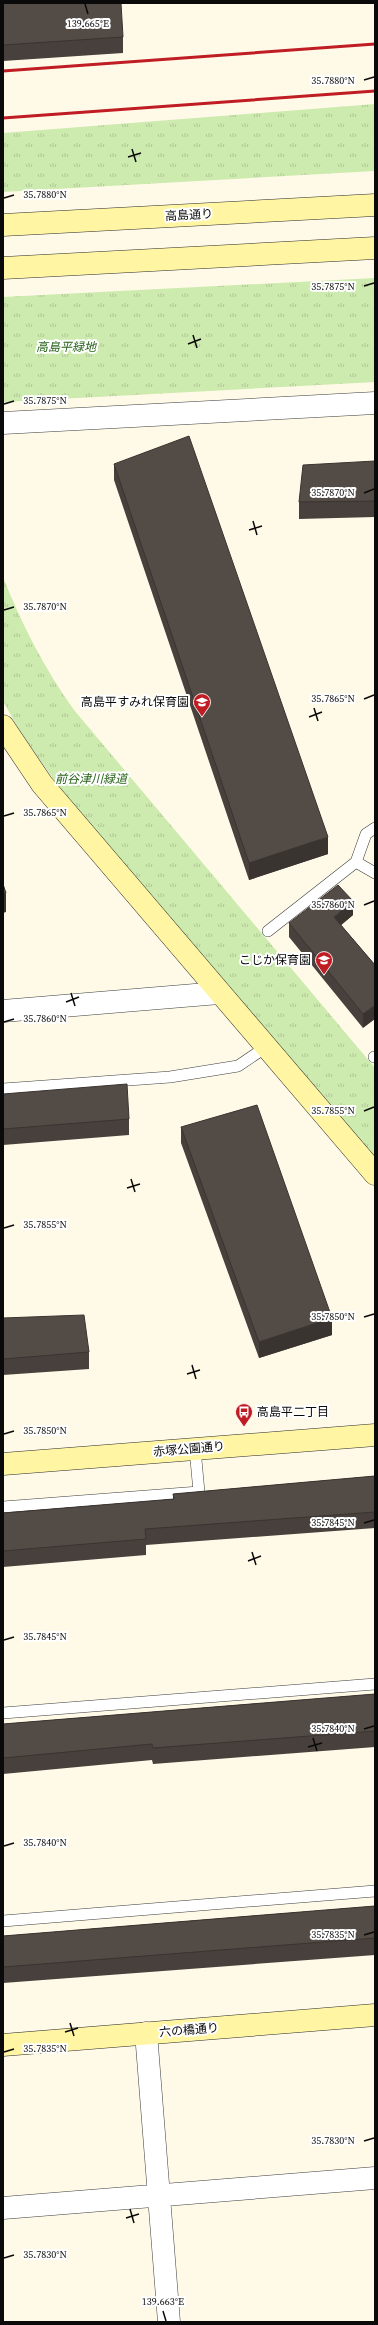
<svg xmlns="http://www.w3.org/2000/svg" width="378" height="2325" font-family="'Source Serif 4','Noto Sans JP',serif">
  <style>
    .park { fill: url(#park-tufts) }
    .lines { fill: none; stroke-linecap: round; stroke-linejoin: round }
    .lane-casing { stroke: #3d3d3d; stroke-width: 12 }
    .street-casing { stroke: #3d3d3d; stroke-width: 23 }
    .secondary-casing { stroke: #2c2c2c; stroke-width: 23 }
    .lane { stroke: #fff; stroke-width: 11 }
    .street { stroke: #fff; stroke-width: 22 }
    .secondary { stroke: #fff5a2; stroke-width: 22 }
    .rail { stroke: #bf1d23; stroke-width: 3 }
    .wall { fill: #47403c }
    .shaded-wall { fill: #3a3431 }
    .building { fill: #534b46; stroke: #3a3431 }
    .ticks { fill: none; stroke: #0a0a0a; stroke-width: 1.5 }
    .labels { text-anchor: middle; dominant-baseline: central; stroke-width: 4; stroke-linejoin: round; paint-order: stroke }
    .street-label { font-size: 12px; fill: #0a0a0a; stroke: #fff }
    .park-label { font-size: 12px; font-style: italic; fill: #276319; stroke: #fff }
    .poi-label { font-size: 12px; fill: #0a0a0a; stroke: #fff; text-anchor: end }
    .ticks-label { font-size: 10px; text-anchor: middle; fill: #0a0a0a; stroke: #fff; stroke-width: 4; stroke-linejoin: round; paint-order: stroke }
  </style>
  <defs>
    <pattern id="park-tufts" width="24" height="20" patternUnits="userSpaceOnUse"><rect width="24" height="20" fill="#cdeaaf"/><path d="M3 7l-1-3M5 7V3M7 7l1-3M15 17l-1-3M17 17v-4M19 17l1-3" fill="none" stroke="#afc795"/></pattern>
  </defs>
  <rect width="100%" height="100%" fill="#fffae7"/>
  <path class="park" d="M375,104V171L3,192V133Z
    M375,278V382L3,402V297Z
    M3,577C22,625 44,668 74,710L375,1068V1158L59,787L19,730L3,701Z"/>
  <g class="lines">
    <g class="lane-casing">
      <path id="lane" d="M356,862L366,834L375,828
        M268,931L356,862L375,873
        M374,1057H375
        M3,1089L170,1077L238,1066L266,1047
        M3,1507L199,1492L195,1449
        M3,1713L375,1684
        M3,1921L375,1891"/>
    </g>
    <g class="street-casing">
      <path id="street" d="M3,423L375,403
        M3,1011L219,993
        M146,2033L169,2322
        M3,2208L375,2178"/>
    </g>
    <g class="secondary-casing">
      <path id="secondary" d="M3,225L375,205
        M3,268L375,248
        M3,726L42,784L375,1174
        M3,1464L375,1435
        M3,2045L375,2015"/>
    </g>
    <use href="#lane" class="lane"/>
    <use href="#street" class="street"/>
    <use href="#secondary" class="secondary"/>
    <path class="rail" d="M3,71L375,44
      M3,118L375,91"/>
  </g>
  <path class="wall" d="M3,3L123,37V53L3,61Z
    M375,461V517L299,519V502Z
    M114,464L328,854L249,880L114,480Z
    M353,915L341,925L375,965L363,1028L289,937V923Z
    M3,1094L129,1119V1135L3,1145Z
    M181,1127L332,1335L259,1358L181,1143Z
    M3,1318L89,1352V1369L3,1375Z
    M375,1476V1528L146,1545V1555L3,1567V1513L173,1499V1494Z
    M375,1694V1747L153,1764L152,1760L3,1774V1724Z
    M375,1906V1955L3,1983V1936Z"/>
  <path class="shaded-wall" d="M328,837V854L249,880V863Z
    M6,893V912L3,913V894Z
    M353,901V915L334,931V917Z
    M375,1005V1019L363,1028V1014Z
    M332,1318V1335L259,1358V1342Z"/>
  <path class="building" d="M3,3H121L123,37L3,45Z
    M189,436L328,837L249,863L114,464Z
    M375,461V501L299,502L303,465Z
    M3,884L6,893L3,894Z
    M338,885L353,901L334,917L375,965V1005L363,1014L289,923Z
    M127,1084L129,1119L3,1129V1094Z
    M257,1105L332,1318L259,1342L181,1127Z
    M84,1315L89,1352L3,1359V1318Z
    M375,1476V1512L145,1529L146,1539L3,1551V1513L174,1499L173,1494Z
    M375,1694V1731L153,1748L152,1744L3,1758V1724Z
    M375,1906V1938L3,1967V1936Z"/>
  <path class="ticks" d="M85,4L88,14M364,80L374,77M132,149L136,162M128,157L141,153M4,198L14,195M364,286L374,283M193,335L197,348M188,344L201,339M4,404L14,401M364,493L374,489M253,521L257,535M249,530L262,526M4,610L14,607M364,699L374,695M314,708L318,721M309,717L322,712M4,816L14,813M364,905L374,901M71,993L75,1006M66,1002L79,997M4,1022L14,1019M364,1111L374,1107M131,1179L135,1192M127,1188L140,1184M4,1228L14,1225M364,1317L374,1314M192,1365L196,1379M187,1374L200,1370M4,1434L14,1431M364,1523L374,1520M252,1552L256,1565M248,1561L261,1556M4,1640L14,1637M364,1729L374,1726M313,1738L317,1751M308,1747L322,1743M4,1846L14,1843M364,1935L374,1932M70,2023L74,2036M65,2032L78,2028M4,2052L14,2049M364,2141L374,2138M130,2209L134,2223M126,2218L139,2214M4,2258L14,2255M163,2311L166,2321"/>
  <defs>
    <g id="school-pin" transform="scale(0.9)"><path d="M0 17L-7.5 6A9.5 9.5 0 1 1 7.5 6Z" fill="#bf1d23" stroke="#fff"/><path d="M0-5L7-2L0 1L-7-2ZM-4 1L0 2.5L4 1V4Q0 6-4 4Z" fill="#fff"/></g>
    <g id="bus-pin" transform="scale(0.9)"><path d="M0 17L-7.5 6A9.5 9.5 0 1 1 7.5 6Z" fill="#bf1d23" stroke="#fff"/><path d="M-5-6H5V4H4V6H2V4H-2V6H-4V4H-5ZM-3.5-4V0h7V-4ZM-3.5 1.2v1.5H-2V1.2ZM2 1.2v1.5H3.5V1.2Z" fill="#fff"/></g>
  </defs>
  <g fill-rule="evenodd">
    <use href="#school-pin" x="202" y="702"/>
    <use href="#school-pin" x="324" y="960"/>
    <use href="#bus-pin" x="244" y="1412"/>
  </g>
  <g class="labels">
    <g class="street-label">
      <text transform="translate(189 215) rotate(-3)">高島通り</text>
      <text transform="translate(189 1449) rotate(-5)">赤塚公園通り</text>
      <text transform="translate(189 2030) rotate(-5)">六の橋通り</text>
    </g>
    <g class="park-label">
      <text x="66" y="347">高島平緑地</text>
      <text x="91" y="779">前谷津川緑道</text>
    </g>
    <g class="poi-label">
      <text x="189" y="702">高島平すみれ保育園</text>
      <text x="311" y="960">こじか保育園</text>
      <text x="257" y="1412" text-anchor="start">高島平二丁目</text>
    </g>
  </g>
  <g class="ticks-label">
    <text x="88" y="27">139.665°E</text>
    <text x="333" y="84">35.7880°N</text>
    <text x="45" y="198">35.7880°N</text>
    <text x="333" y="290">35.7875°N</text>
    <text x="45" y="404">35.7875°N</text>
    <text x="333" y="496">35.7870°N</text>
    <text x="45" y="610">35.7870°N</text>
    <text x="333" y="702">35.7865°N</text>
    <text x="45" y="816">35.7865°N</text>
    <text x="333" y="908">35.7860°N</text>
    <text x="45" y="1022">35.7860°N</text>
    <text x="333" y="1114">35.7855°N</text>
    <text x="45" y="1228">35.7855°N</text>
    <text x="333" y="1320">35.7850°N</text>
    <text x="45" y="1434">35.7850°N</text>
    <text x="333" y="1526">35.7845°N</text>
    <text x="45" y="1640">35.7845°N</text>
    <text x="333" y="1732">35.7840°N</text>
    <text x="45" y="1846">35.7840°N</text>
    <text x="333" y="1938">35.7835°N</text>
    <text x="45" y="2052">35.7835°N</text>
    <text x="333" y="2144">35.7830°N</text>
    <text x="45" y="2258">35.7830°N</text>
    <text x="163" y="2305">139.663°E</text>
  </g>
  <rect width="378" height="2325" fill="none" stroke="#0a0a0a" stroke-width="8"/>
</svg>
